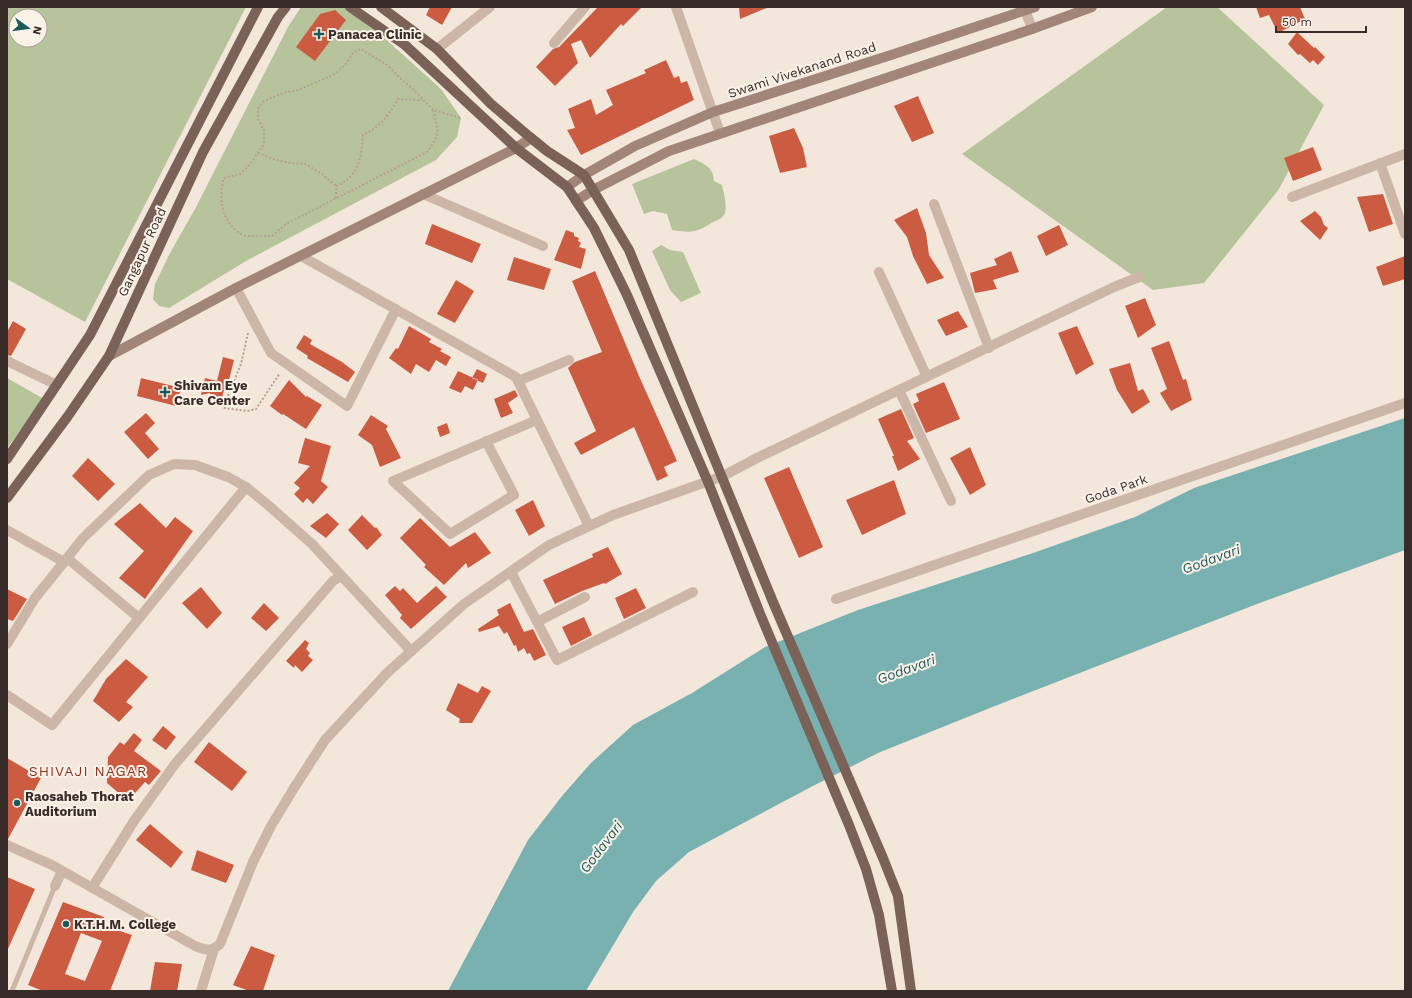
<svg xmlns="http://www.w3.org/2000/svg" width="1412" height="998" font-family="'Work Sans',sans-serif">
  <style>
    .green { fill: #b7c39b; fill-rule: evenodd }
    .water { fill: #79b1b1 }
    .building { fill: #cb5c42; fill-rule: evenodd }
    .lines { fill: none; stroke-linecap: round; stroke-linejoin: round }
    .path { stroke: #b8a091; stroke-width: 2; stroke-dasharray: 2 2; stroke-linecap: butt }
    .lane { stroke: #ccb6a7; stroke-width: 5 }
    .street { stroke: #ccb6a7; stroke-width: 10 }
    .secondary { stroke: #a08578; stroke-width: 10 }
    .primary { stroke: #7a6258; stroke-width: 10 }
    .poi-dot { fill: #1b5a5b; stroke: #faf1e8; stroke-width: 1.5 }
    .labels { text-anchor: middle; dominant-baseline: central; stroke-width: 4; stroke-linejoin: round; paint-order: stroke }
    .poi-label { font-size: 13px; font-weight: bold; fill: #382c28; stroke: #faf1e8; text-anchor: start }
    .street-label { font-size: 13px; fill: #382c28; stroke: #faf1e8 }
    .water-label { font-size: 14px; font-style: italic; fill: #1b5a5b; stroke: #faf1e8 }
    .neighbourhood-label { font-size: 14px; letter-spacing: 1px; fill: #8a321d; stroke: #faf1e8 }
  </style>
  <rect width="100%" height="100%" fill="#f3e7dc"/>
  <path class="green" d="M7,7H246L85,322L7,279ZM16,16H40V40H16Z
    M301,7H350L441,89L461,118L457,137L436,160L246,261L169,308L159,306L153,299L155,284L170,253L195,209L288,27Z
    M1167,7H1217L1324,105L1279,189L1204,283L1153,290L962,154Z
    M694,159C706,165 713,167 714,181L722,185C724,194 727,204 725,213C723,218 718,220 713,222C696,233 692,233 672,230L667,214L653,211L644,214L632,184Z
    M661,245L670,250L683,252L701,293L681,302L670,290L652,251Z
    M7,378L44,399L7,448Z"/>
  <path class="water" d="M1405,418V550L1257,604L990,708L878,753L811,787L689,852L656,881L633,912L586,991H448L528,840L562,796L591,763L633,725L692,693L765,647L858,610L1033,553L1135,517L1194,488Z"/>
  <path class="building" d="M430,7H452L442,25L426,15Z
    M598,7H642L623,26L621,24L590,58L581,40L571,44L578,63L555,86L536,67L553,49L559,47Z
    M739,7H769L740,19Z
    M1256,7H1300L1305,19L1278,33L1269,15L1260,18Z
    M335,10L346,20L315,61L296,47L320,14Z
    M1297,32L1314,48L1315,47L1325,57L1318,65L1313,60L1310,63L1300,54L1298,55L1288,44Z
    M666,60L674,78L679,76L681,83L687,81L694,100L581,155L567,130L575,128L568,109L591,99L596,115L613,105L606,90L646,73L644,70Z
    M918,96L934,133L912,142L894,106Z
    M794,128L803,148L807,167L780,173L769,136Z
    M1313,147L1322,170L1293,181L1284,158Z
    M1383,194L1393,224L1369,232L1357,197Z
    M917,208L926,233L929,255L944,278L927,284L913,256L907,237L894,220Z
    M1315,211L1321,217L1324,225L1328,228L1320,240L1300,221Z
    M432,224L481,244L472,263L425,244Z
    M1059,225L1068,245L1046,256L1037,236Z
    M566,230L574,233V236L579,238L578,241L581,243L579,247L586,249L581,269L554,260Z
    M1011,251L1019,272L993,280L997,289L975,293L970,273L997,265L994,259Z
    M1405,256V279L1383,286L1376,267Z
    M514,257L551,269L544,290L507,280Z
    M595,271L639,376L677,461L664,467L668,476L657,481L634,427L581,455L574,443L596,431L568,368L575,362L602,352L572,281Z
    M456,280L474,291L455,323L437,314Z
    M1145,298L1156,325L1138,338L1125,306Z
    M958,311L968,327L946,336L937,320Z
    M13,321L26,329L11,356L7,355V332Z
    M409,326L431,339L429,342L442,349L440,351L451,357L446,366L436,360L429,372L416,364L411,374L389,358L396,348L398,349Z
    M1077,326L1094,364L1076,375L1058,333Z
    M304,335L312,340L310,344L342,362L355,372L348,382L307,358L308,356L296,348Z
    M1169,341L1183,380L1186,379L1192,400L1171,411L1160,393L1167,389L1151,348Z
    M223,357L234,360L227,388L225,387L220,404L211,401L210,393L201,395L205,378L217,381Z
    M1130,363L1138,391L1143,389L1150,402L1132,414L1117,390L1109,369Z
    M477,369L487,374L483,383L472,378Z
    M458,371L478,380L473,390L465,386L461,393L449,388Z
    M141,378L181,388L176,406L137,396Z
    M289,380L306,397L307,396L322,405L306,429L283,414L282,415L270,406Z
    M944,382L960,419L926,433L913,404L919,401L916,394Z
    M515,390L518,396L508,403L513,413L501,418L494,399Z
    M901,409L914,438L907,441L920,459L898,471L892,456H894L878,419Z
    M146,413L155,423L145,433L159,449L148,459L124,432Z
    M371,415L388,426L386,429L401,458L380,467L372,445L358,435Z
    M447,423L450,433L440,437L437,427Z
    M305,438L331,446L321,481L328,487L313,504L307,498L303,503L294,494L300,488L294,483L310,466L298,463Z
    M970,447L986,485L970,495L950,458Z
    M88,458L115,484L98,501L72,476Z
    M789,467L823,547L799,558L764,478Z
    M894,480L906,514L862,535L846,500Z
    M533,500L545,526L529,536L515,510Z
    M140,503L166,528L175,517L193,531L145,599L119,578L144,551L114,524Z
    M327,513L339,524L326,538L310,526Z
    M362,515L375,528L376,527L382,535L367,550L348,530Z
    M420,518L450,547L475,532L491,553L468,568L466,563L444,585L424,567L426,565L400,538Z
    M608,547L622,574L605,584L604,583L582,591L555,604L543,580L593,557L592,554Z
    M395,586L400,591L403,588L417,603L436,586L447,597L411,629L400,618L402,615L385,595Z
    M201,587L222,613L207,629L182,603Z
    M636,588L646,608L624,619L615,598Z
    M7,589L27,599L13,621L7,619Z
    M264,603L279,618L266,631L251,618Z
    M510,603L524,632L533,629L546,655L534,661L530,653L527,654L524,648L518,652L516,645L514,646L507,632L504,634L499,626L479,632L478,629L499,615L497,610Z
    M584,617L592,635L571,646L562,627Z
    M305,640L309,643L306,649L310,653L308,656L313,660L302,672L295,665L294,668L286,661Z
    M126,659L148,677L126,702L133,707L119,722L93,701L106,679Z
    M458,683L478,693L482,686L491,691L472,723H459L460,719L446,710Z
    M163,726L176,737L166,750L152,740Z
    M134,733L142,740L134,751L161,771L149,785L145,782L128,801L107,783L108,757L120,742L124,745Z
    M209,742L247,772L232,791L194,762Z
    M7,758L41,778L8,839H7Z
    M150,824L183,852L171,868L136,840Z
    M197,850L234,865L226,883L191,870Z
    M7,877L35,889L7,951Z
    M63,902L104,917L102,925L132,935L110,991H43L28,985ZM81,933L102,941L85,981L65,974Z
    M251,946L275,955L263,991H249L233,985Z
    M155,962L182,964L177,991H150Z"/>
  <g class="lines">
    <path class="path" d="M433,110C438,132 441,133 427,152L286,224L272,236C263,236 252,237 243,235C240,234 238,232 236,230C220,217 219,196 224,178L240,174L248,167L264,144V130L258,119V109L264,101L283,93L298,90L335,74L346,64L353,53L361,49L387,65L402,80L413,89L433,110L461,118
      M258,153L273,159L290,163L305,164L322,174L336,186
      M336,186C358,178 362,156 363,135C380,127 389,115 398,99L422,100
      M336,198V186
      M248,333L241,364L223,408L247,411L256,409L280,373"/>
    <path class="lane" d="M12,991L55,886"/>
    <path class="street" d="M676,7L720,133
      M1024,7L1032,29
      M554,43L585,7
      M437,49L490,7
      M1380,163L1405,234
      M423,194L543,246
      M1292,197L1405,154
      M934,204L989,348
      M301,256L516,377L589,526
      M879,272L927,377
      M236,288L271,353L347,406L396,309
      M7,361L57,385
      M518,381L569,360
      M899,390L951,501
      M486,441L514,495L450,534L393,481L537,420
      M7,530L64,562L83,538L149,475L174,464L195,465L228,477L246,487L268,505L312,544L411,651
      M67,558L139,618
      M511,572L557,660L693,592
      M836,599L1405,403
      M537,622L585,597
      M7,644L35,598L64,562
      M7,695L52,725L246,487
      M7,845L52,865L195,946C206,950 211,952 220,944L253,862L271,826L294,788L325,740L388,672L464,604L549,545L613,515L723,476L757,458L1114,287L1139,277
      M55,886L62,871
      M92,888L134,821L175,764L333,581L341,576
      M201,991L214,949"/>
    <path class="secondary" d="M567,187L584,175L635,146L713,112L891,55L1035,7
      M576,201L593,190L669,151L1032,29L1092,7
      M109,356L236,288L516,148L531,138"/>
    <path class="primary" d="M350,7L405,45L516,148L567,187L594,228L627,295L708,482L761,616L849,825L866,869L879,915L892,991
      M381,7L437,49L491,104L531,138L547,151L584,175L629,250L773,602L883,858L898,896L911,991
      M7,459L90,335L258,7
      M7,498L68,416L109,356L203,152L278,17L286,7"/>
  </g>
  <g class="poi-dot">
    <path d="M317 28h4v4h4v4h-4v4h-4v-4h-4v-4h4z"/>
    <path d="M163 386h4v4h4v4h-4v4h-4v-4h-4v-4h4z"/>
    <circle cx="17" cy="803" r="4"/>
    <circle cx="66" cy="924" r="4"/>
  </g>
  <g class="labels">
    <g class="poi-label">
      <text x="328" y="34">Panacea Clinic</text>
      <text x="174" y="385">Shivam Eye<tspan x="174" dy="15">Care Center</tspan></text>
      <text x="25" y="796">Raosaheb Thorat<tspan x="25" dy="15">Auditorium</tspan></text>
      <text x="74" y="924">K.T.H.M. College</text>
    </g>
    <g class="street-label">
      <text transform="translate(802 70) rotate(-18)">Swami Vivekanand Road</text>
      <text transform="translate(142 252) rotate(-65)">Gangapur Road</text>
      <text transform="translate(1116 489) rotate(-19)">Goda Park</text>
    </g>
    <g class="water-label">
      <text transform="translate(1211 559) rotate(-20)">Godavari</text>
      <text transform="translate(906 669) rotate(-20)">Godavari</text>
      <text transform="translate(601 847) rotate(-53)">Godavari</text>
    </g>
    <g class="neighbourhood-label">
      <text x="88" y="771">SHIVAJI NAGAR</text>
    </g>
  </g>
  <rect width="1412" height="998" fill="none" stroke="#382c28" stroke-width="16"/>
  <g transform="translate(28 28) rotate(104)"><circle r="19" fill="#faf1e8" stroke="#aca29b"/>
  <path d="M0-3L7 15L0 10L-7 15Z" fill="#1b5a5b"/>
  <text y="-6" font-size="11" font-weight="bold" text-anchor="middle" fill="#382c28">N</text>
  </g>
  <path d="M1276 26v6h90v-6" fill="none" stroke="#382c28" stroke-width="2"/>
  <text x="1282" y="26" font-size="12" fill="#382c28" stroke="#faf1e8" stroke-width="3" paint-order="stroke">50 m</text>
</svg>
